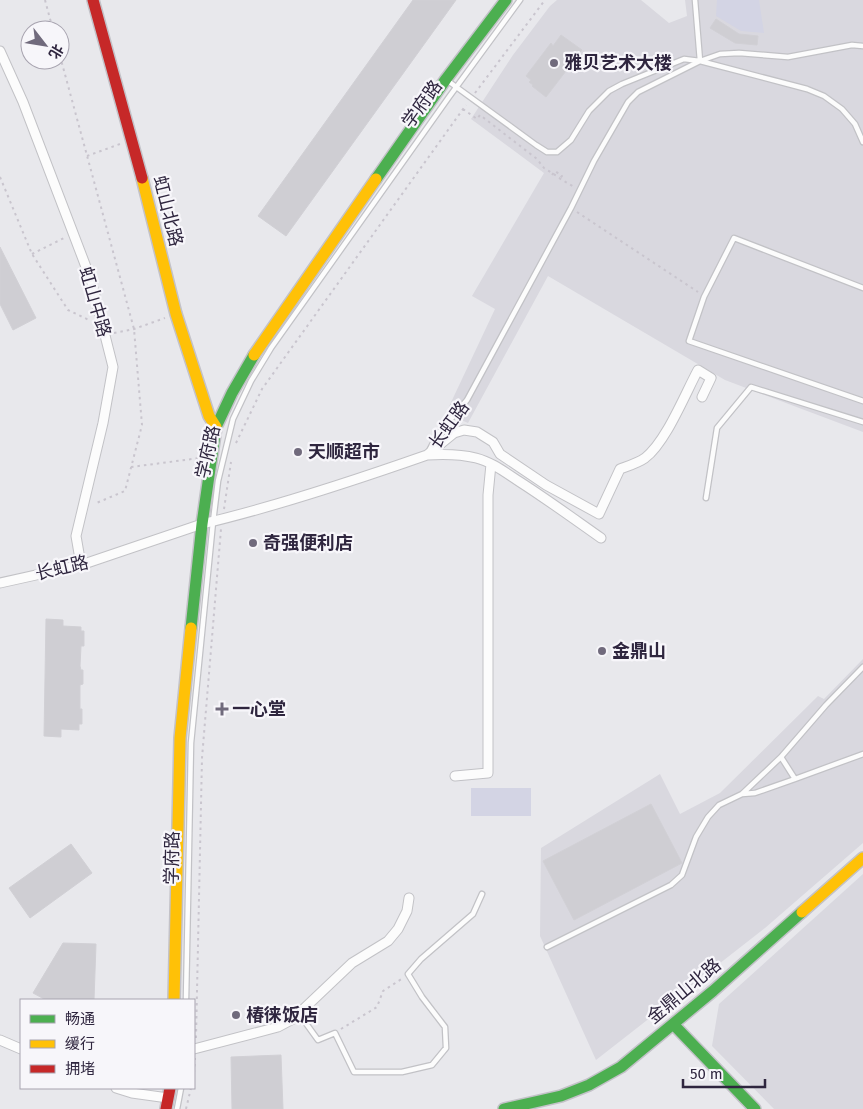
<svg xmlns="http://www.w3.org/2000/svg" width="863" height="1109" font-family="'Fira Sans','Noto Sans SC',sans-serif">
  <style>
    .built { fill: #d9d8df }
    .green { fill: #d3d4e4 }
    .building { fill: #cfced3; stroke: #d1d0d5 }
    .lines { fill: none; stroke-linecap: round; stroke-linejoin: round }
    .lane-casing { stroke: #c2c2c6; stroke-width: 7 }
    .street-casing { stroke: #c2c2c6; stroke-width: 11 }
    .fast-casing { stroke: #c3c2c8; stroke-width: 14 }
    .slow-casing { stroke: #c3c2c8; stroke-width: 14 }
    .jam-casing { stroke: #c3c2c8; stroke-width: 14 }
    .path { stroke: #c9c5ce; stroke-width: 2; stroke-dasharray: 2.5 4; stroke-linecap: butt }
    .lane { stroke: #fcfcfc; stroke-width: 4.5 }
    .street { stroke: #fcfcfc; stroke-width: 9 }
    .fast { stroke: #4caf50; stroke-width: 11 }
    .slow { stroke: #ffc107; stroke-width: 11 }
    .jam { stroke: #c62828; stroke-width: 11 }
    .path-bridge { stroke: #c9c5ce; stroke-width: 2; stroke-dasharray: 2.5 4; stroke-linecap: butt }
    .poi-dot { fill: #706a7c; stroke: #f7f6fa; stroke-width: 2 }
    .labels { text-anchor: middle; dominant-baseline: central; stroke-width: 4.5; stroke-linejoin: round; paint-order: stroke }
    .poi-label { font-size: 18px; font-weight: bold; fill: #2f263f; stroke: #f7f6fa; text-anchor: start }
    .street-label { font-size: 18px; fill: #2f263f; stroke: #f7f6fa }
  </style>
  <rect width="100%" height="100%" fill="#e8e8ec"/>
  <path class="built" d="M557,0H641L669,23L687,16L685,0H863V432L725,380L548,276L468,423L446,413L495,309L472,296L544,173L471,119L513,55L550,6Z
    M863,659V843L765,928L596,1060L540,936L541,848L660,774L680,814L720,793L818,696L824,699Z
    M863,874V1109H774L712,1046L719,1004Z"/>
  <path class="green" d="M717,0H759L764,33L741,31L716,16Z
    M471,788H531V816H471Z"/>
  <path class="building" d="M413,0H456L286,236L258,216Z
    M716,19L739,34L758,36L757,45L735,43L710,28Z
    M561,35L582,50L546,97L532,86L533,85L529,82L531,80L526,76L551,43L553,46Z
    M0,247L36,318L13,330L0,304Z
    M46,619L63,620V626L81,627V631H84V646H81L80,666L81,670H83V684L80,685V709H82V724H79V730L61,729V737L44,736Z
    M651,804L682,863L574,920L543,861Z
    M71,844L92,873L30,918L9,888Z
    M63,943L96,944L94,1000H46L33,993Z
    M281,1055L283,1109H232L231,1057Z"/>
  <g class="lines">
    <g class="lane-casing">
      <path id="lane" d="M695,0L700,61
        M448,81L536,145L547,152H557L571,140L589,111L609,91L622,84L684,59L700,61L807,89L824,96L842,109L855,124L863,142
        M863,288L734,238L704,297L689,341L863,401
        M430,449L438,434L467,400L571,208L594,161L628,102L638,92L700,61L720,54L739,53L788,57L852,45L863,46
        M706,498L717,428L751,387L863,422
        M863,667L826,705L781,757L795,779L863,754
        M742,794L755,793L795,779
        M547,947L671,885L682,875L696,837L708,817L719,805L742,794L781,757
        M186,1000L191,743L213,522L218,481L233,419L251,381L271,348L449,97L520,0
        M294,1019L305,1022L318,1040L335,1033L354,1072H402L432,1065L446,1048L445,1027L422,997L408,974L421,959L473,914L482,894
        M177,1109L181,1088"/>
    </g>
    <g class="street-casing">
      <path id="street" d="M0,51L23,102L91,280L113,367L103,423L76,536L81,565
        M427,455L454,433L464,430L477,432L493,442L500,454L546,485L599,514L620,469C628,466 638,463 645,458C666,442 685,394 698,370L711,378L702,397
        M0,583L81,565L202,524C278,506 353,481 427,455C443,454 460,454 476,458C492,462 506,473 520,482C548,500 574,519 601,538
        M455,776L488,773V495L491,464
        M0,1040L21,1049
        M194,1049L278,1027L293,1019L352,963L388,941L398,929L407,911L409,898
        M116,1088L132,1093L168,1098"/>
    </g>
    <g class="fast-casing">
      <path id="fast" d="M376,179L446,79L506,0
        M191,628L202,524L216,427L232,393L254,355
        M673,1024L755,1109
        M504,1109L561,1096L589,1085L621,1067L713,991L802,912"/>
    </g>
    <g class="slow-casing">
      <path id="slow" d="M142,178L176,314L209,416L216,427
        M254,355L376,179
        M802,912L863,858
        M174,1000L180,738L191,628"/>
    </g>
    <g class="jam-casing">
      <path id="jam" d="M93,0L142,178
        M166,1109L170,1088"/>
    </g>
    <path class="path" d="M45,0L53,30
      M60,56L134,329L142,425L125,491L94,504
      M475,93L545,0
      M463,109L477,119L480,115L537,159L544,168L560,178
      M87,156L120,144
      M0,177L32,254L68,310L91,321
      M559,178L574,187
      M577,212L698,292
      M32,254L64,238
      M114,333L134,329L165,318
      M236,443L262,389L466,105
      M131,467L200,458
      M224,509L231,462
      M341,1029L377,1007L383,991L403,978
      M196,1038L202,758L221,529
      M194,1073L195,1058
      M186,1109L191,1088"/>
    <use href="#lane" class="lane"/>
    <use href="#street" class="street"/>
    <use href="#fast" class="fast"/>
    <use href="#slow" class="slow"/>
    <use href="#jam" class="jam"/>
    <path class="path-bridge" d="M552,175L555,171L562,176L560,178"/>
  </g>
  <g class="poi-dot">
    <circle cx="554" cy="63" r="5"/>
    <circle cx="298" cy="452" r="5"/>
    <circle cx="253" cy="543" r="5"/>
    <circle cx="602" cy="651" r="5"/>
    <path d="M219.5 701.5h5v5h5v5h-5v5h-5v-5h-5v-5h5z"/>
    <circle cx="236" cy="1015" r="5"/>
  </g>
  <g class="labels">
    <g class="poi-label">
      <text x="564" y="63">雅贝艺术大楼</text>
      <text x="308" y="452">天顺超市</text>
      <text x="263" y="543">奇强便利店</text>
      <text x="612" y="651">金鼎山</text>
      <text x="232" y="709">一心堂</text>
      <text x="246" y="1015">椿徕饭店</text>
    </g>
    <g class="street-label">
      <text transform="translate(422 104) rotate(-54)">学府路</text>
      <text transform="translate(168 211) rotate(76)">虹山北路</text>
      <text transform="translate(95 302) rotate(74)">虹山中路</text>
      <text transform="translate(449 425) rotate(-54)">长虹路</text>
      <text transform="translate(208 452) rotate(-77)">学府路</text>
      <text transform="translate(62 568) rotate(-13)">长虹路</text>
      <text transform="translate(172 858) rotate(-89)">学府路</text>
      <text transform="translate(684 991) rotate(-40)">金鼎山北路</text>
    </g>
  </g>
  <rect x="20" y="999" width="175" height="90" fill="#f7f6fa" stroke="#a7a3af"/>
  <rect x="30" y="1015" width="25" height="8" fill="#4caf50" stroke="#a7a3af"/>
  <text x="65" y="1024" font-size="15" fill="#2f263f">畅通</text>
  <rect x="30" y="1040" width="25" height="8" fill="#ffc107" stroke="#a7a3af"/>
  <text x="65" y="1049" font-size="15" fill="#2f263f">缓行</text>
  <rect x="30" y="1065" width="25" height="8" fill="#c62828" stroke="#a7a3af"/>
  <text x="65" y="1074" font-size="15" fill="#2f263f">拥堵</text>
  <g transform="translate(45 45) rotate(121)"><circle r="24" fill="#f7f6fa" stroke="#a7a3af"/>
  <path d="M0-4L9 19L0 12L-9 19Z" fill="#706a7c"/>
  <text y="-8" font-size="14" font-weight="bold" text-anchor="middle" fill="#2f263f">北</text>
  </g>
  <path d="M683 1079v8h82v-8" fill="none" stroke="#2f263f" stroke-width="2.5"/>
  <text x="690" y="1079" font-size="15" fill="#2f263f" stroke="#f7f6fa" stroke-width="4" paint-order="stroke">50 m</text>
</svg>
